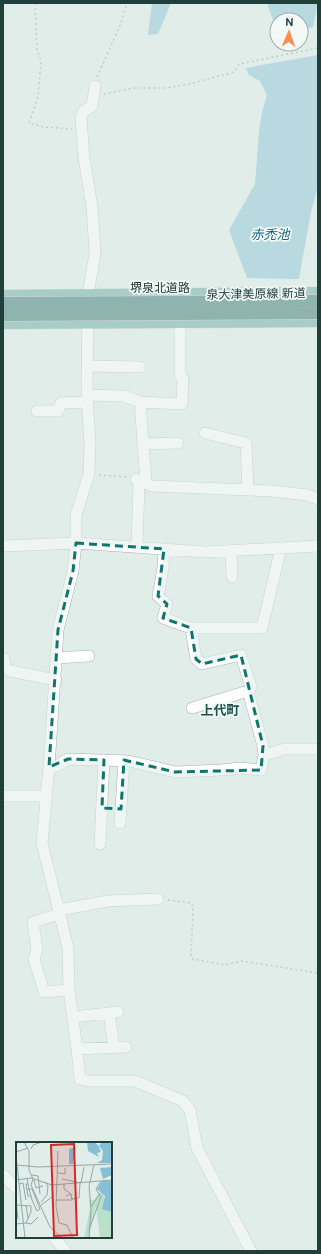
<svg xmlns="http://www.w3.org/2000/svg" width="321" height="1254" font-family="'DM Sans','Noto Sans JP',sans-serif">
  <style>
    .water { fill: #85c0d6 }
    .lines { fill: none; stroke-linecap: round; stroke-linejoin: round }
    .minor-casing { stroke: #a3b5b1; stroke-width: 12 }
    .major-casing { stroke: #c1c9c8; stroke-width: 13 }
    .path { stroke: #7fb3a9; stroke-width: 1.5; stroke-dasharray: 2 3; stroke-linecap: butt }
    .minor { stroke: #fff; stroke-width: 11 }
    .major { stroke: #63a69d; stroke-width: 12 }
    .highway-bridge-casing { stroke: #c1c9c8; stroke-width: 13; stroke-linecap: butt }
    .highway-bridge { stroke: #2a6e68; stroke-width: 12 }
    .marked { fill: none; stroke: #0f766e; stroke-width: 3; stroke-dasharray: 8 5; stroke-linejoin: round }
    .labels { text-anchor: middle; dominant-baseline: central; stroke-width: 3.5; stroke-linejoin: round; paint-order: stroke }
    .street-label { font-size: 12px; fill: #203f3b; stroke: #f2f9f7 }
    .water-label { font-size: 13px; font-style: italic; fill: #166180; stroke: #f2f9f7 }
    .neighbourhood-label { font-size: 13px; font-weight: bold; fill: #1a534c; stroke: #f2f9f7 }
    .inset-road { fill: none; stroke: #94a7a3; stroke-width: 1 }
    .view { fill: #d62828; fill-opacity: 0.15; stroke: #d62828; stroke-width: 2 }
    .inset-edge { fill: none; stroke: #203f3b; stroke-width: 2 }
  </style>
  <rect width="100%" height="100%" fill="#e1ede9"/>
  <path class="water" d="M152,3H171L158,34L148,35Z
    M267,3H318L313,27L301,30V20H277V26L275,25Z
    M318,55V186L311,212L299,279L247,278L229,230L255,184L259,131L262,112L267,95L260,81L249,75L246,68Z"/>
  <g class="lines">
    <g class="minor-casing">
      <path id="minor" d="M95,86L92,106L84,111L81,118L84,157L92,207L95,253L88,295L87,395L90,446L89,474L76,515V543L73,571L58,630L49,767L42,843L68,948L69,990L77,1049L80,1079L88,1081H135L183,1101L190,1110L197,1148L251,1251
        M88,366L140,367
        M87,395L124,396L140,402L182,404L183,379L180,375V322
        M140,402L146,483
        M37,411H58L61,403L88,402
        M205,433L246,443L248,490
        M143,444L178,443
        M136,479L152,486L272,491L307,495L318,499
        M3,546L76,543L205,552L318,546
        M137,548L139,481
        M164,549L163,568L158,596L167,604L163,618L191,628L196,659L202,664L241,655L251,687L248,691L192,708
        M231,550L232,577
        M191,628H262L281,548
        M3,658L4,659L5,667L10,671L56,680
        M56,658L89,656
        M264,755L285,749H318
        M49,767L57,766L68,759L129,761L175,772L221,770L240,768L261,770L264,755L263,746L248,691
        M3,796H46
        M120,823L124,761
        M100,844L104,760
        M59,910L108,901L158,899
        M60,914L33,922L37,950L34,959L44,992L69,990
        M109,1013L114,1047
        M73,1017L118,1012
        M77,1049L126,1047
        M3,1175L17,1189
        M54,1237L65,1251"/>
    </g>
    <g class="major-casing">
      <path id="major" d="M3,296L318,293
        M3,323L318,321"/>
    </g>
    <path class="path" d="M35,3L37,50L41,61L38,97L29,123L44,127L72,129
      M97,77L120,26L127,3
      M104,94L133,88H166L189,84L234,72L239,64L318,48
      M99,475L127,477
      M168,900L192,903L193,909L191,957L193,959L225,965L242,961L318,973"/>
    <use href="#minor" class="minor"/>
    <use href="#major" class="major"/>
    <g class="highway-bridge-casing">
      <path id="highway-bridge" d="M3,303L318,301
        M3,315L318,313"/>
    </g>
    <use href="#highway-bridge" class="highway-bridge"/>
  </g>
  <path d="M0 0H321V1254H0ZM76,543L164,549L158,596L167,604L163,618L191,628L196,659L202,664L241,655L263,746L261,770L175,772L124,760L121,809L102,808L104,760L68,759L49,767L58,630L73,571Z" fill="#e1ede9" fill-opacity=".55" fill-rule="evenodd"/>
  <path class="marked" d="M76,543L164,549L158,596L167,604L163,618L191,628L196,659L202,664L241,655L263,746L261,770L175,772L124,760L121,809L102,808L104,760L68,759L49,767L58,630L73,571Z"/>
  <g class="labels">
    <g class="street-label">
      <text x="160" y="288">堺泉北道路</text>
      <text transform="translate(256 294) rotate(-1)">泉大津美原線 新道</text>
    </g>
    <g class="water-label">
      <text x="270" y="234">赤禿池</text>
    </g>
    <g class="neighbourhood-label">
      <text x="220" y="710">上代町</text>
    </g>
  </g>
  <g transform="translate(16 1142)">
    <rect width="96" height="96" fill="#e1ede9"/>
    <path d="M86,49L89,58L87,64L96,70V96H84L80,65L72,96H68L74,67L73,58H78Z" fill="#b9e0c8"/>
    <path d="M71,0H78L82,3L85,10L81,11L83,15L72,9ZM96,0V21H81L86,18L87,9L83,4L85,1ZM60,5L57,22H53V7ZM96,25V33L87,37L84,26ZM86,39H96V70L86,67L89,54L81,47Z" fill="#85c0d6"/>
    <path class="inset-road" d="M8,0L13,9V28L17,37M15,7L17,3L26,0M42,9L40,64L43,81L51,83L57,96M0,10L12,6M0,14L9,96M0,23L22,25L96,22M42,31L49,32V26M16,33L22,34L24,52M11,37L13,47L15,54L16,58L21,69L24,67L16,47H13L11,48M17,37L15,43L34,85L46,96M46,37L65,41L68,25M0,38L15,36L36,43L96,38M18,38L20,46L27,44M3,42L7,41L10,58M12,42H10L12,54H15M48,42V47L55,52L50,54M56,57L63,56L64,41M40,58H56L55,52M0,59L2,77M25,60L31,53L32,44L29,40M0,63L15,64V70L10,81L0,82M10,63L12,76M25,63L36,55M75,65L84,51M10,81L15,82L22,75M73,88L85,55L80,47L85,39M73,96L75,67L73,44L78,23"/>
    <path class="view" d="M58,2L61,93L38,94L35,3Z"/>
    <rect width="96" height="96" class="inset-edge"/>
  </g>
  <rect width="321" height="1254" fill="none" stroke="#203f3b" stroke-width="8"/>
  <g transform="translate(289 32) rotate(2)"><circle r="19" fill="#f2f9f7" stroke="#9eafac"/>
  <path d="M0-3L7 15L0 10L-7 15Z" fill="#fc8f50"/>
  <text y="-6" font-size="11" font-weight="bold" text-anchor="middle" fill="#203f3b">N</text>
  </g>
</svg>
